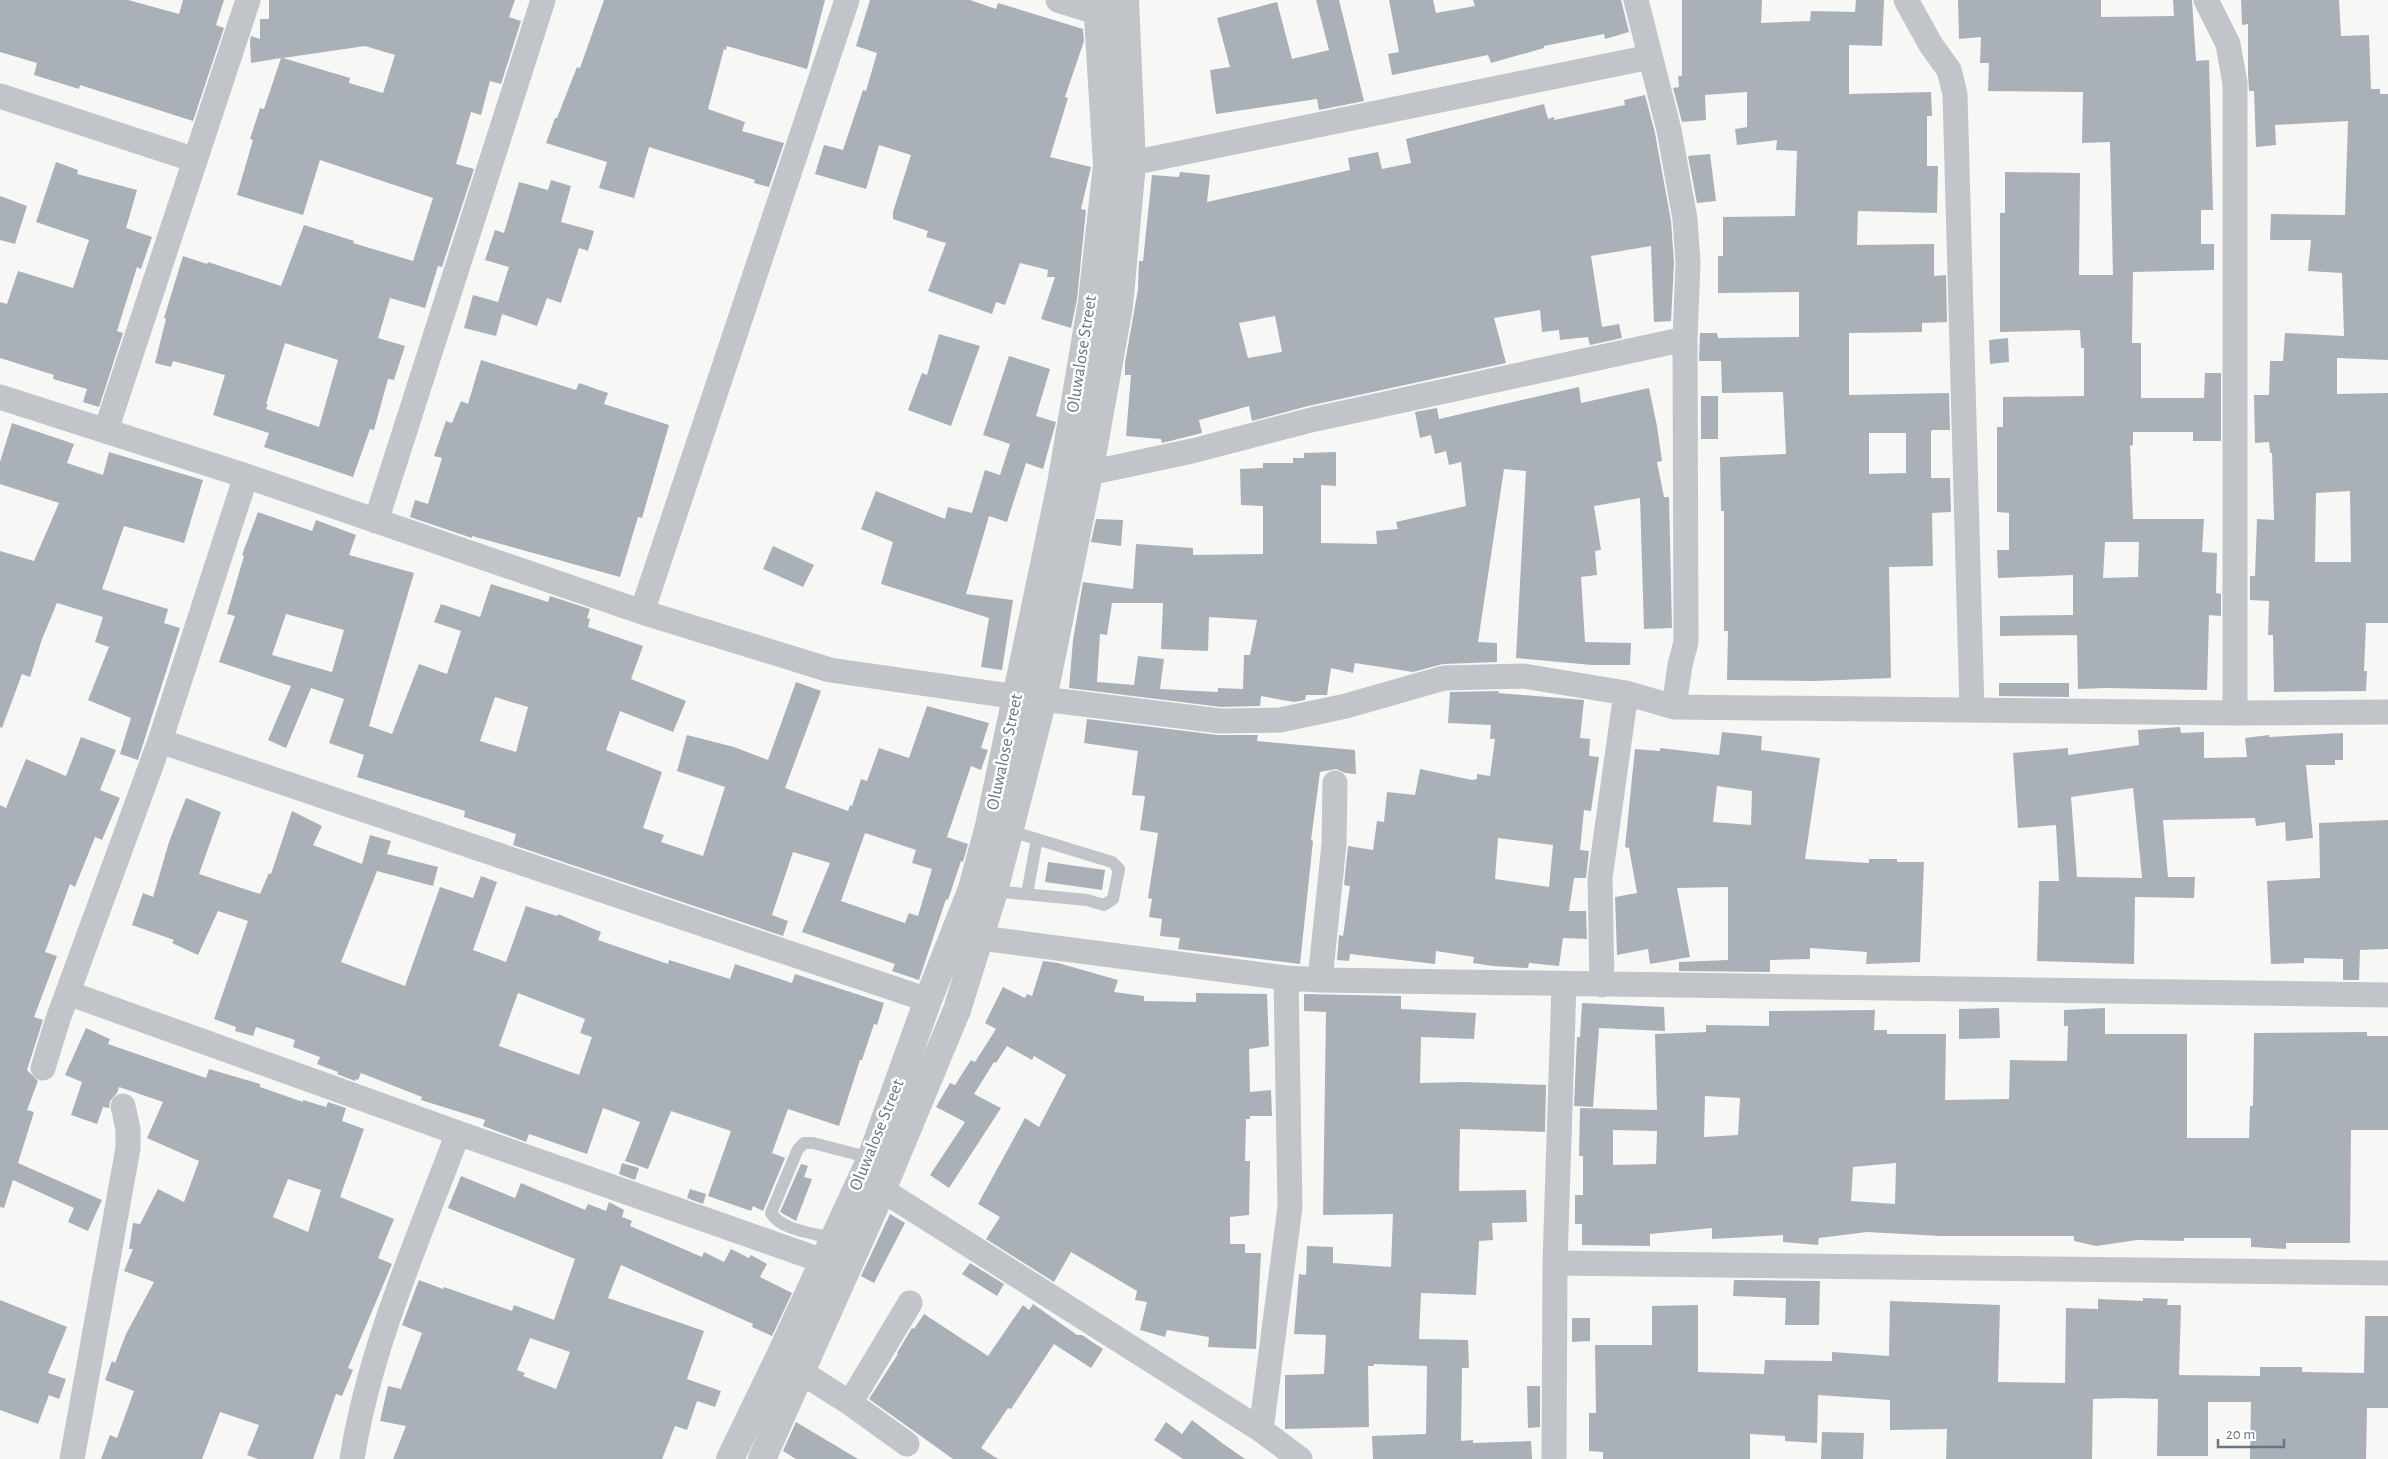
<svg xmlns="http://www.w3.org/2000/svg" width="2388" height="1459" font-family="'Alegreya Sans',sans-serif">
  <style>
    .building { fill: #a9b0b7; fill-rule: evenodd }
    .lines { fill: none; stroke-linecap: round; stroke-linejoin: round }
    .service { stroke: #c1c4c8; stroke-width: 12 }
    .minor { stroke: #c1c4c8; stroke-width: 25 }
    .tertiary { stroke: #c1c4c8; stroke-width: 28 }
    .labels { text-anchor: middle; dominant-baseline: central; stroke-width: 5; stroke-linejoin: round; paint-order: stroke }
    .street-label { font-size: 18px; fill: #677685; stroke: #fff }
  </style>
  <rect width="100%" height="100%" fill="#f7f8f5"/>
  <path class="building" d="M0,0H128L179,14L183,0H224L216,25L224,28L193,121L80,85L79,89L34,75L37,63L0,52Z
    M269,0H515L509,17L521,21L501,84L490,81L481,115L471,112L456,164L474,169L442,267L438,266L425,308L390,298L378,338L405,346L394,380L388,379L374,430L370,429L353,477L264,447L269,433L213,415L225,375L173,361L171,367L155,363L166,319L164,318L183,256L207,264L208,262L281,286L304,225L354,241L353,243L413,261L433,198L320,160L303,215L237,195L253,140L250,139L260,108L264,109L281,58L251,63L250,40L251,36L260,39V19H269ZM365,46L395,55L383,93L349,83L350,78L283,58ZM285,343L338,360L319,427L266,409L268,404H266Z
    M604,0H825L807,69L727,46L726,50L724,49L708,109L745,122L742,131L784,143L769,187L754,183L755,180L649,147L634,198L599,188L607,162L546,143L555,118H557L577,67L580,68Z
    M870,0H970L996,9L998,3L1083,29L1084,41L1065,97L1068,98L1050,157L1091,167L1081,209L1086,210L1077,299L1071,328L1041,319L1055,277H1047L1048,270L1020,263L1005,305L996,302L992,314L928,291L946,243L926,237L928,231L893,219V212L911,155L879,145L866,189L815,174L824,145L843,150L863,90L866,91L877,53L856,46Z
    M1316,0H1339L1364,101L1319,110L1317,99L1216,114L1210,70L1230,67L1217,18L1277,2L1292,59L1329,50Z
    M1389,0H1433L1436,13L1475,6L1473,0H1621L1629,32L1605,39L1604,34L1544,46V48L1491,63L1488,55L1392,75L1388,54L1399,52Z
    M1682,0H1762L1761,23L1810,21L1811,11L1855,12L1856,0H1884L1882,46L1849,45V94L1931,92L1932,116H1927V166H1938L1937,213L1858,211L1857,245L1934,244V276L1946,275L1947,322L1922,323V332L1849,333V395L1949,393L1950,430H1932L1931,432V478H1950L1951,512L1932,513L1933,566L1889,567L1891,678L1814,681L1727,680L1728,631H1724V511H1721L1720,457L1786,454L1783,392L1722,393L1721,361H1699L1700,333H1717L1718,338L1799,337V292L1718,293V256H1723V217L1795,216L1797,151L1776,150L1777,140L1737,145L1735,129L1747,127V92L1705,95L1706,120L1682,122L1673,88L1679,87L1678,76H1682ZM1869,433H1906V473L1869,474Z
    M1958,0H2101V17L2174,16L2173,0H2192L2196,61L2209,60L2213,210H2201V244H2214V270L2133,272L2132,343H2141V398H2204L2205,373H2221V441H2193V432H2133V445L2130,446L2133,519H2204L2202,552L2217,553L2216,593L2221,594V616L2209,615L2207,690L2105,688L2078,689L2077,635L2000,636V616L2073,615V575L1998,578L1997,550H2009V513L1997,512V427H2003V397L2084,396V348H2081L2080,330L2000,332V213H2005V172L2080,173L2079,275H2113L2110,142L2082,143L2083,92L1988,91L1989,63H1980L1981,37L1959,39ZM2105,542H2139L2138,577L2103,578Z
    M2241,0H2339L2341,36L2369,35L2371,89H2380V94H2388V360L2337,358V394L2388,393V623H2366L2364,671H2367L2366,691L2274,692L2273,635H2268L2269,601L2250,600V576H2255L2257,519L2274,520L2272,453H2270L2269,442L2255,443L2254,395H2269L2270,361H2283L2285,333L2344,336L2342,273L2308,271L2311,240H2270L2271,214L2345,215L2348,121L2275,125L2276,145L2256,147L2254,91H2249L2248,74V24L2242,25ZM2350,491L2351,562H2315L2316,493Z
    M1645,95L1655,133L1671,221L1674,263L1671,321L1654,322L1651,246L1591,256L1602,327L1619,324L1622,338L1590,345L1588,337L1560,340L1559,330L1542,332L1540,310L1494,318L1506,363L1308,406L1252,421L1249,406L1199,420L1202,433L1162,443L1161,439L1126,436L1131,375H1125V363L1138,289L1139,261H1143L1152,175L1179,177L1180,172L1210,175L1207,202L1350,170L1348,158L1378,152L1382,169L1411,163L1406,139L1544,104L1548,119L1554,117V120L1625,105L1624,100ZM1275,316L1282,352L1248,358L1239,323Z
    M1710,154L1716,201L1697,203L1688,156Z
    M56,162L78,170L77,174L137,190L126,228L152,237L141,269L137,267L117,331L123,333L99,407L83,402L87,389L53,379L54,375L0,358V302L7,304L18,271L73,288L89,240L36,222Z
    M551,180L571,186L561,222L594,231L588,251L579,248L561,303L547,298L537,326L502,314L496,336L464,328L473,295L498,302L509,267L485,260L495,230L504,233L519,182L548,190Z
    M0,196L27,206L15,244L0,240Z
    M939,334L980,346L951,426L908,410L922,373L927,375Z
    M2008,338L2009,362L1990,364L1989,340Z
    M1009,356L1050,369L1036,416L1056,422L1043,469L1026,463L1007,522L989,516L966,594L1013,600L1002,670L981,667L989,618L881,584L893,542L861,529L876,491L945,519L948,507L972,513L985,470L1000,475L1010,444L983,435Z
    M481,360L576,390L579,383L608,393L604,404L669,425L642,518L638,517L620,577L472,536V538L410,517L415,500L428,504L442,458L434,456L446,421L452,423L461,401L468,404Z
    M1579,387L1581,403L1649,388L1657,426L1662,461L1657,462L1664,497H1669L1672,628L1644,629L1640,498L1594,506L1601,550L1595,551L1597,575L1581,577L1585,642L1631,643L1630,665H1592L1516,658L1526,471L1504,469L1478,642L1497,643V662L1443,664L1413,672L1355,663L1353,673L1331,668L1327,695H1306L1305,700L1294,702L1261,696L1260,706L1221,707L1069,688L1073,640L1083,582L1133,589L1136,544L1193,548V555L1263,554V506L1241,505L1240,469L1263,468V463H1293V458H1304V453L1336,452V486L1321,485V543L1377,544L1376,531L1398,529L1396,522L1466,506L1461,462L1449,465L1446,451L1435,454L1431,435L1420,438L1415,412L1437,408L1439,419ZM1112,603H1163L1161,649L1208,651L1209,617L1257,620L1250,655H1244L1243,689L1218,688V692L1160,689L1164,659L1138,656L1134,685L1097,682L1100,634L1107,635Z
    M1701,396H1718V439H1701Z
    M12,423L74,444L67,463L103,475L109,452L203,480L184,543L124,526L102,589L168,609L164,623L180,628L138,760L120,754L131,718L88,700L109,647L95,642L103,617L57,603L42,639L30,677L22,674L2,728L0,727V551L34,561L59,503L0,484V462Z
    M258,512L312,531L316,520L356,535L349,555L414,573L369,726L392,734L419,664L447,674L461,631L434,622L441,604L480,617L491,584L548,602L550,596L590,609L587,618L590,619L588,627L643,646L631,679L686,701L673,732L620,711L606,750L662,772L643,828L664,835L661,842L703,856L725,787L677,771L687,735L734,747L768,760L796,682L821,691L785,788L848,811L850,805L852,806L861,779L867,781L879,748L909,758L927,706L989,723L981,748L988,750L981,770L971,766L947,837L968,844L963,862L961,861L948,900L946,899L919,980L892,971L895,964L802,932L830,863L793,852L772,915L788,921L783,936L513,845L516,834L464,817L465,811L357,777L364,755L329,743L344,699L311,688L286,748L268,740L291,686L219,662L235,616L227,614L244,556L242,555ZM286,614L344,630L332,672L272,655ZM495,697L528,707L516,752L480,741ZM865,833L916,850L912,863L932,869L918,916L909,913L905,923L841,901Z
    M1096,519L1123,520L1121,546L1091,542Z
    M773,546L814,565L803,587L763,569Z
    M1999,683H2069V697L1999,696Z
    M1499,691L1498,693L1584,700L1580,738L1590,739L1589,756L1599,757L1591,811L1584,810L1580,850L1589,851L1586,878H1574L1569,911H1586L1587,939L1563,938L1559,966L1529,963L1528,968L1493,966L1473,963L1474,957L1436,951L1435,964L1350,954L1349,961L1337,960L1339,935L1343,936L1350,886L1344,885L1348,846L1373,850L1377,821L1384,822L1387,792L1415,795L1420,769L1472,780L1477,779V774L1490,776L1495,739H1490L1491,725L1448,723L1450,692ZM1498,838L1553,845L1549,887L1495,879Z
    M1087,719L1218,735H1258L1257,741L1355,750L1356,774L1345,773L1336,769L1320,772L1311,840L1313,841L1300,964L1178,949L1180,938L1160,936L1162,919L1149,917L1152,899L1148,898L1158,833L1140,830L1145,796L1132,795L1138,751L1084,743Z
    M2180,727L2181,733L2204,732V758L2247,757L2245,738L2269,735V737L2343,733V760H2335V765H2306L2313,838L2286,841L2285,822L2256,826L2255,818L2163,820L2168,877H2195L2194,898L2135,897L2134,964L2037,961L2039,881H2059L2056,825L2018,828L2013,753L2068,748V755L2139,745L2138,730ZM2133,788L2142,878L2077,877L2071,797Z
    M1722,732L1762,736L1761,750L1820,758L1805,859L1869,863V859H1897V862H1924L1920,962L1866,964L1867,952L1810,948V959L1770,960V972L1679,971V962L1728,960V887L1677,888L1690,957L1650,964L1648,949L1617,955L1615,897L1637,893L1629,848L1625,847L1635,749L1660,751V748L1719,755ZM1717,786L1752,791L1751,825L1713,822Z
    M81,737L116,750L100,790L120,798L102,840L95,837L75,887L70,884L45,952L57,956L34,1017L43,1020L27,1070L38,1081L27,1110L34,1112L18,1163L102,1200L88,1231L68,1222L74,1208L13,1180L4,1208L0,1207V805L6,808L26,759L66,776Z
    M186,798L221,812L199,874L260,894L269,873L271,874L292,811L322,826L313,845L362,864L370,835L391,841L387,854L438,867L433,886L377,871L341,962L405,986L440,887L473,898L481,876L497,882L473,950L506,962L526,906L557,916L558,914L601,932L598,940L668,964L669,960L730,979L735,964L792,983L795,974L884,1003L877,1025L874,1024L862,1060H860L839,1126L788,1109L772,1153L785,1158L763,1211L753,1206L751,1211L708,1196L731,1131L671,1111L648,1169L625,1161L640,1122L603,1108L587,1154L529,1134L526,1142L483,1126L485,1120L421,1100L422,1097L361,1073L358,1080L356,1079L355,1081L337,1074L338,1072L317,1064L320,1057L293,1047L295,1040L256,1027L253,1036L235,1031L236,1027L214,1019L248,921L218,911L198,955L172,943L174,940L132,925L143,893L153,897L169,842ZM518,993L585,1019L580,1033L592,1037L579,1075L499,1046Z
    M2388,820V949L2360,950L2359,980H2343V959L2304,958V963L2271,964L2267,881L2320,878L2319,823Z
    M1048,862L1105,870L1102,890L1045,882Z
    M1043,961L1058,963L1118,980L1114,992L1144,996V1001L1196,1002V993L1267,994L1269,1046L1249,1049L1250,1092L1271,1090L1272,1116H1250V1119H1246L1245,1161H1250L1249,1215L1230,1217V1244H1245V1253H1261L1256,1349L1208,1347L1209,1337L1167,1330L1165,1337L1140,1330L1147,1302L1135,1300L1137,1291L1071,1252L1054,1282L986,1239L1000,1217L978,1204L1025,1118L1039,1127L1066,1075L1034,1056L1032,1060L1007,1046L996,1063L994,1062L974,1094L1001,1108L949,1188L930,1175L965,1122L936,1107L950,1083L955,1085L971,1060L975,1062L996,1029L985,1023L1003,987L1025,998L1027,994L1032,996Z
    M1304,994L1401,996V1009L1476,1013L1474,1039L1421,1037L1420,1083L1464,1082L1546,1085L1545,1132L1460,1129L1459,1191L1526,1190L1527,1222L1492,1223L1493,1240L1479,1241L1476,1295L1421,1293L1419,1339L1468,1340L1469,1368H1462L1461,1441L1473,1440V1443L1531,1441L1532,1459H1373L1372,1436L1426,1434L1427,1366L1374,1364V1366H1368L1369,1427L1285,1429V1375L1324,1374L1326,1335L1294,1334L1299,1274L1306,1275L1307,1246L1333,1247V1263L1391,1267L1393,1214L1323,1215L1326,1012L1304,1011Z
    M1582,1003L1664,1007L1665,1031L1599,1028L1593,1107L1574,1106L1577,1037H1580Z
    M1999,1008L2000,1038L1959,1039V1009Z
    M2105,1008V1034H2187V1138H2249L2250,1106H2253L2254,1033L2367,1032V1036H2388V1130H2351L2350,1243H2286V1249L2251,1247V1238H2184V1241L2137,1240L2096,1246L2074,1241V1236H1940L1867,1232L1819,1238L1818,1245L1783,1242V1235L1712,1239V1228L1650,1234V1246L1582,1245V1224H1575V1195H1583V1156H1579L1580,1108L1657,1110L1655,1034L1706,1032V1025L1769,1026V1011L1875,1010L1874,1030H1887V1034H1946L1945,1100L2009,1099L2010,1060L2067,1061L2068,1026H2064V1010ZM1705,1096L1740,1098L1738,1135L1704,1137ZM1613,1130L1657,1131L1656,1164L1613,1165ZM1896,1163L1895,1204L1851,1201L1853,1167Z
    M86,1028L110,1039L108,1044L206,1078L209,1069L260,1084V1087L303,1102V1100L326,1107L328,1102L346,1108L342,1121L364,1129L340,1197L394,1219L378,1258L392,1264L348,1368L353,1370L342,1396L336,1394L313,1459H258L247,1455L259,1425L220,1412L202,1459H101L110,1435L117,1438L134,1391L105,1380L112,1361L115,1363L126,1334L154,1282L124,1271L133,1249H129L133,1223L140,1224L158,1189L184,1202L199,1161L147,1138L163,1102L119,1087L117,1093L110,1101L109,1108L103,1107L97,1124L71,1115L82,1082L65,1075ZM288,1179L321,1190L308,1232L273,1217Z
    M622,1163L639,1168L635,1180L619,1174Z
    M801,1164L808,1166L804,1177L812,1179L796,1221L780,1212Z
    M461,1176L515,1198L521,1183L585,1210L588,1204L606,1211L609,1202L624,1210L622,1217L632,1221L630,1226L702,1257L704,1252L724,1262L731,1249L749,1258L751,1255L767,1264L760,1277L792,1293L772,1336L752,1327L753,1324L621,1265L608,1298L704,1331L687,1379L721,1391L715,1407L697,1401L687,1430L675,1426L662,1459H393L406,1426L380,1421L388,1386L401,1389L422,1333L402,1325L419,1280L443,1289L444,1287L512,1311L514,1305L554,1320L575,1259L448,1208ZM530,1338L570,1352L556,1389L523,1376L525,1373L517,1370Z
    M690,1189L706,1194L703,1204L687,1198Z
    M890,1214L905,1223L874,1283L861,1276Z
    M970,1263L1004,1284L997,1296L962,1274Z
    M1734,1280L1820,1281L1819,1325H1785L1786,1298L1733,1296Z
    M2143,1298L2168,1299L2167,1305H2181L2179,1375L2260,1376V1367H2302V1372L2364,1373L2365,1316H2388V1408H2367L2366,1459H2250L2251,1402H2208V1456H2157L2158,1399L2121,1398L2093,1399L2092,1459H1946L1947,1429L1890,1430V1400L1818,1395L1817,1443L1785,1441V1436L1750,1434V1459H1603V1452L1589,1451V1413H1596L1595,1345H1652V1306L1698,1305V1372L1764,1374L1765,1360L1832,1361V1352L1889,1356L1890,1301L2000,1305L1998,1382L2065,1383L2066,1308L2098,1309V1299L2143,1301Z
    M0,1300L67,1327L48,1373L66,1379L59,1399L49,1395L38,1424L0,1410Z
    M1033,1304L1077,1335H1082L1103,1349L1091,1368L1054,1344L1011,1409L1008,1408L981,1448L998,1459H953L869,1399L898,1354L897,1353L912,1328L914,1329L924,1314L988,1356L1023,1305L1029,1310Z
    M1572,1318H1590V1341L1572,1342Z
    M1527,1386H1540V1427L1528,1428Z
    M1192,1420L1222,1443L1245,1459H1183L1154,1440L1166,1422L1182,1434Z
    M796,1422L858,1459H796L783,1451Z
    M1822,1432L1864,1433L1863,1459H1821Z"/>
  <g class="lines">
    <path class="service" d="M993,891L1087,900L1104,905L1113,899L1119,869L1112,862L1010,831
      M1027,894L1037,839
      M834,1239C815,1233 782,1231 771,1213L798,1149L804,1143H813L871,1158"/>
    <path class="minor" d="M1058,0L1099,13
      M1636,0L1669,130L1685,219L1688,263L1685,339L1686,642L1680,665L1674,707
      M1906,0L1931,45L1949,70L1955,94L1972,710
      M2206,0L2228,44L2235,83V713
      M0,96L195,160
      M1132,163L1650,57
      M0,397L246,476L642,612L830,670L1017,697
      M106,430L248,0
      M1089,473L1192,451L1311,420L1685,339
      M376,521L543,0
      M642,612L847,0
      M1043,699L1220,721L1280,720L1346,706L1444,678L1524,676L1626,693L1674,707L2235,713L2388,712
      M160,741L928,1000
      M981,938L1286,978L1320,980L2388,995
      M1320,980L1334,844L1335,783
      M1602,985L1600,878L1626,693
      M68,993L458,1133L823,1261
      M43,1068L58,1019L160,741L246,476
      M865,1179L1261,1430L1300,1459
      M1555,1263L2388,1273
      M801,1372L850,1403L910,1303
      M850,1403L907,1444
      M1261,1430L1290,1207L1286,978
      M72,1459L128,1148V1129L123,1106
      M352,1459C370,1346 418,1240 458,1133
      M1554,1459L1555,1263L1564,984"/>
    <path class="tertiary" d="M730,1459L779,1358L871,1158L928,1000L972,889L989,826L1061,484L1092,301L1107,165L1097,0
      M762,1459L882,1190L957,1010L994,891L1043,699L1089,473L1119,306L1132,163L1125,0"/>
  </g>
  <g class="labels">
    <g class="street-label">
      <text transform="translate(1082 354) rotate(-81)">Oluwalose Street</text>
      <text transform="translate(1005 752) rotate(-78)">Oluwalose Street</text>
      <text transform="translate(877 1135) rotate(-68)">Oluwalose Street</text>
    </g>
  </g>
  <path d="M2218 1439v8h66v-8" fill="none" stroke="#677685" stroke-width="2.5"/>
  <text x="2226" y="1439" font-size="15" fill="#677685" stroke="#ffffff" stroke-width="4" paint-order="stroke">20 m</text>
</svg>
